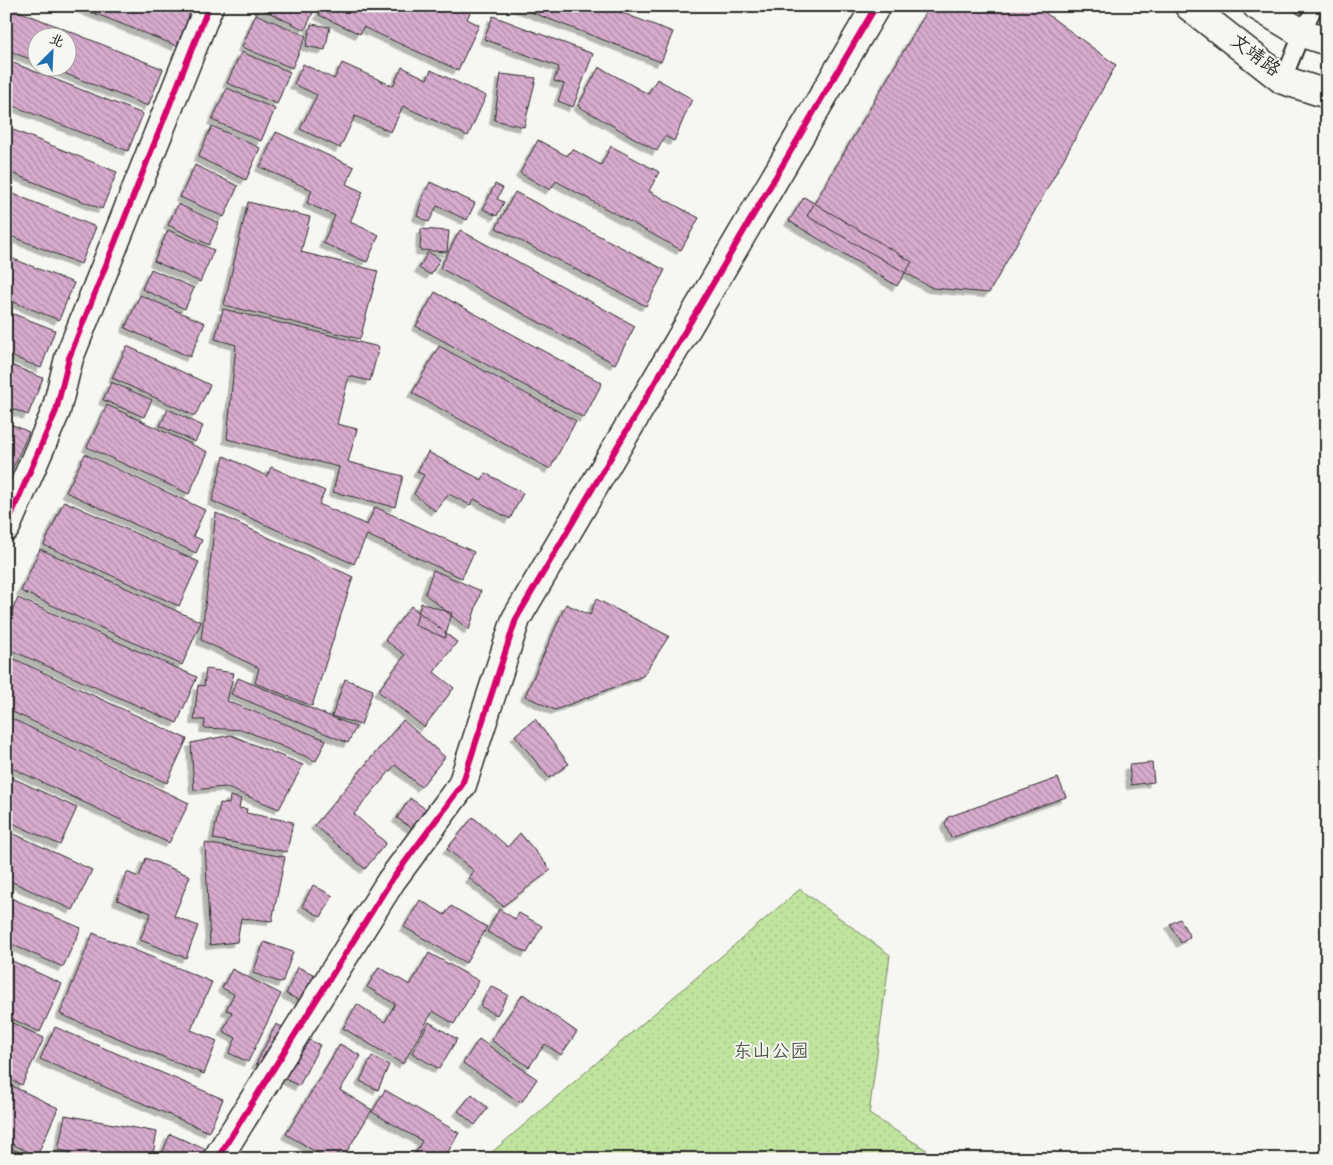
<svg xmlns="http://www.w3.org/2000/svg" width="1333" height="1165" font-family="Dekko,'LXGW WenKai TC',sans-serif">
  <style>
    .park { fill: url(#park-dots); stroke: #768764 }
    .building { fill: url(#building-back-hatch); stroke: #2b2b2b; filter: url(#shadow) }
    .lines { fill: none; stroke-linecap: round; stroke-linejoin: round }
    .lane-casing { stroke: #2b2b2b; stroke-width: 19 }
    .street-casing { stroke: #2b2b2b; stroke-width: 31 }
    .secondary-casing { stroke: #2b2b2b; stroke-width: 31 }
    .lane { stroke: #f6f6f2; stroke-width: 15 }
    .street { stroke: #f6f6f2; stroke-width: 28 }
    .secondary { stroke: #f6f6f2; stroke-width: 28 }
    .cycleway-casing { stroke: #f6f6f2; stroke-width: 9 }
    .cycleway { stroke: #d6006c; stroke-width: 6 }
    .labels { text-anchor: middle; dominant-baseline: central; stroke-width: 4; stroke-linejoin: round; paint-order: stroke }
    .street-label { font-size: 19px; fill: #2b2b2b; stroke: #f6f6f2 }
    .park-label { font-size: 19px; fill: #505948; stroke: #f6f6f2 }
  </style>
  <defs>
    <pattern id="park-dots" width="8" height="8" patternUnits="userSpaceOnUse" patternTransform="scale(1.25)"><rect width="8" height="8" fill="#c0e39d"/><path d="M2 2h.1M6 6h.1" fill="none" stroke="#a5c387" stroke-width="1.8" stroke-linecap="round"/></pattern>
    <pattern id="building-back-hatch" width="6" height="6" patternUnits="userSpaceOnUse" patternTransform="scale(1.25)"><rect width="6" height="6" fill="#d8abce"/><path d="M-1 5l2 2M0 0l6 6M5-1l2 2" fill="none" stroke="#af8ba7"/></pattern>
    <filter id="shadow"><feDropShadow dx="-4.5" dy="4.5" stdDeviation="0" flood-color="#0004"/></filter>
  </defs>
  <rect width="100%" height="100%" fill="#f6f6f2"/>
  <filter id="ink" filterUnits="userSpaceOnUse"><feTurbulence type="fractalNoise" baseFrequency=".02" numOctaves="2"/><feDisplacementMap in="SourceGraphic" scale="10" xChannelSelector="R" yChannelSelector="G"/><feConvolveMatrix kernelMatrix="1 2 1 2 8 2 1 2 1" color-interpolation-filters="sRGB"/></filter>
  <g filter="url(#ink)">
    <path class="park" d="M800,889L890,955L869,1114L941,1159H484Z"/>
    <path class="building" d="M76,6H184L192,9L177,46Z
      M256,6H316L305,30Z
      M323,6H473L467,19L479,25L458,70L363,27L360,34L319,15Z
      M515,6H604L673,32L661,62Z
      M930,6H1036L1116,65L989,293L932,288L807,216Z
      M9,7L163,69L148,106L51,68H68V38H38V62L6,50V15Z
      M256,14L306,36L292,68L242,47Z
      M493,16L593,54L573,107L558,101L564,84L554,81L559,67L484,39Z
      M311,24L330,27L325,50L306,46Z
      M241,52L290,72L277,104L227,83Z
      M6,60L143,114L128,151L6,103Z
      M342,63L393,86L402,67L427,79L431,70L486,96L468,136L403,106L391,132L355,116L340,148L300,129L317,95L294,84L303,64L334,79Z
      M599,67L648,94L657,79L692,99L674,141L665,136L657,151L578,106Z
      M501,74L536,78L524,127L494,120Z
      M227,88L275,109L261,141L212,120Z
      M212,126L260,148L246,180L198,157Z
      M6,127L117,172L102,209L6,171Z
      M276,132L354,167L346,184L363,192L350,222L379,235L367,262L323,243L335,216L307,203L312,190L260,167Z
      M538,140L567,156L572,149L601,165L611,146L659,172L649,191L699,218L681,250L556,181L550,190L520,173Z
      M195,165L238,186L224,217L180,197Z
      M430,182L475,203L467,220L437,206L429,222L417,216L422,199Z
      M495,184L503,188L497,199L504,202L497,216L483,209Z
      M6,191L96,227L81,264L6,234Z
      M515,192L665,270L646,306L496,228Z
      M804,197L912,262L897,286L789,221Z
      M248,202L310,217L301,252L378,271L360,339L224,305Z
      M178,204L219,223L209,245L168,225Z
      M421,229L449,231L447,252L420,250Z
      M168,230L214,250L200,282L154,261Z
      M460,230L635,326L615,364L440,268Z
      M428,252L440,259L431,275L419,268Z
      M6,256L74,283L59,320L6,299Z
      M151,269L194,288L185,309L142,289Z
      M435,292L602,383L584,418L416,326Z
      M140,295L205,323L190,357L125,328Z
      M223,309L379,347L370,381L349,376L337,424L357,429L348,462L403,476L395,507L333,492L339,467L227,439L236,345L215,339Z
      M6,311L55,330L41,368L6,354Z
      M127,346L210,385L195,416L112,378Z
      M439,346L576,421L550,469L412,393Z
      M6,363L43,378L28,415L6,406Z
      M111,382L152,400L144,417L103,400Z
      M107,405L208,452L189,494L87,447Z
      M168,409L203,426L195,442L160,426Z
      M6,422L29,432L9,477L6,476Z
      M428,452L482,480L485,473L523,493L510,519L474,499L470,505L449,494L435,511L414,494L424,475L417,472Z
      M85,454L205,510L193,536L202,540L196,553L66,492Z
      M224,456L267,476L271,467L325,491L319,504L367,525L375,507L474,552L462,578L367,535L354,564L212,501Z
      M64,501L199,562L179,606L44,545Z
      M216,513L353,577L312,706L255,683L259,668L201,640Z
      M40,549L201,622L182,665L21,591Z
      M433,570L481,591L469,630L425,594Z
      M18,598L197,677L177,723L6,648V624Z
      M596,599L669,636L643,676L555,710L525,696L566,604L590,615Z
      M421,603L452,613L445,638L415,625Z
      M411,606L457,642L434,672L454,688L424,727L378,691L405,655L385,640Z
      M6,655L187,739L167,783L6,709Z
      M206,669L234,673L227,701L326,740L316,761L244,730L204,728L205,720H194L198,685L204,686Z
      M238,678L356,727L348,743L231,694Z
      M345,679L373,690L361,725L332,716Z
      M6,716L189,803L169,843L6,765Z
      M535,719L569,764L549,778L515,735Z
      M403,720L445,757L421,787L395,765L354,814L386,843L365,869L315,825Z
      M231,735L303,765L279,809L225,787L194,790L191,743Z
      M1152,763L1154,782L1131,785L1129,765Z
      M6,775L77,808L60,845L6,820Z
      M1058,778L1066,797L951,838L945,824L948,817Z
      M230,796L241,799L239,808L247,809L246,813L293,822L287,852L213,839L220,803L229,804Z
      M410,798L441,820L428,839L397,818Z
      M473,817L508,847L520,833L551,870L503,906L469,878L474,871L447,849Z
      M6,830L92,870L73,910L6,879Z
      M205,843L285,857L272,921L241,918L237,942L210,945Z
      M146,858L190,876L174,916L198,926L186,958L140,940L151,913L117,900L127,872L139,877Z
      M313,885L333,896L321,917L302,906Z
      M6,896L81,928L63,967L6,942Z
      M420,900L445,915L451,906L487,927L466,963L404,927Z
      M499,909L515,919L519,913L542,926L527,953L487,932Z
      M1180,919L1190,937L1181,943L1170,924Z
      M93,933L212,982L191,1030L217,1041L204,1074L60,1014Z
      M264,942L293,952L282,983L253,973Z
      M429,953L479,981L454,1024L433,1011L403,1064L343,1028L357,1004L385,1022L395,1004L367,987L379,967L410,985Z
      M6,958L62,984L40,1032L6,1016Z
      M298,967L332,983L320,1009L286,994Z
      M232,969L281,994L248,1062L229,1053L236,1038L223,1031L232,1012L226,1010L234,994L222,988Z
      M491,986L508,995L497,1015L480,1006Z
      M523,994L577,1032L561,1055L545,1044L529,1067L491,1040Z
      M6,1020L44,1038L22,1085L6,1078Z
      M429,1022L457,1039L439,1069L412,1053Z
      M276,1024L320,1045L299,1086L256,1064Z
      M55,1027L223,1099L209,1132L40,1059Z
      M479,1039L537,1079L521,1103L463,1063Z
      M340,1044L361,1056L340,1090L372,1110L344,1156L338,1153L334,1159H328L286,1134Z
      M372,1056L389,1065L378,1090L360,1081Z
      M6,1083L58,1108L37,1156L6,1141Z
      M385,1090L459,1133L444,1159H412L422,1141L372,1112Z
      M472,1094L488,1108L475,1125L458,1111Z
      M65,1115L157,1132L152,1159H68L70,1152L58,1150Z
      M170,1134L205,1149L201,1159H160Z
      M6,1146L33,1159H6Z"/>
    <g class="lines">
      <g class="lane-casing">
        <path id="lane" d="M1283,80L1302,33L1315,6"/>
      </g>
      <g class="street-casing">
        <path id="street" d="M6,527L56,411L69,358L209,6
          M217,1159L391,881L462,785L516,619L876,6"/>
      </g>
      <g class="secondary-casing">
        <path id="secondary" d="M1189,6L1283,80L1327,94
          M1257,6L1302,33L1327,41"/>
      </g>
      <use href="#lane" class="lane"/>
      <use href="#street" class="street"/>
      <use href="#secondary" class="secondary"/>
      <g class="cycleway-casing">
        <path id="cycleway" d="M6,527L56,411L69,358L209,6
          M217,1159L391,881L462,785L516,619L876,6"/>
      </g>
      <use href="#cycleway" class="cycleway"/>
    </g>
  </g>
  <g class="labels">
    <g class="street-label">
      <text transform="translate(1254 57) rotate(37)">文靖路</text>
    </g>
    <g class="park-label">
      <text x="771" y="1053">东山公园</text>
    </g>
  </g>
  <rect width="1333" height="1165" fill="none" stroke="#f6f6f2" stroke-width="25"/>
  <rect x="12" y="12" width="1308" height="1140" fill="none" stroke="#2b2b2b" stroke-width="2" filter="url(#ink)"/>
  <g transform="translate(52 52) rotate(24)"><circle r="24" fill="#f6f6f2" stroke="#a5a5a2"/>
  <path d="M0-4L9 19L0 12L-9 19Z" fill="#1f6fb2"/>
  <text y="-8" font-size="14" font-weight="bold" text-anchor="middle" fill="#2b2b2b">北</text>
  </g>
</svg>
